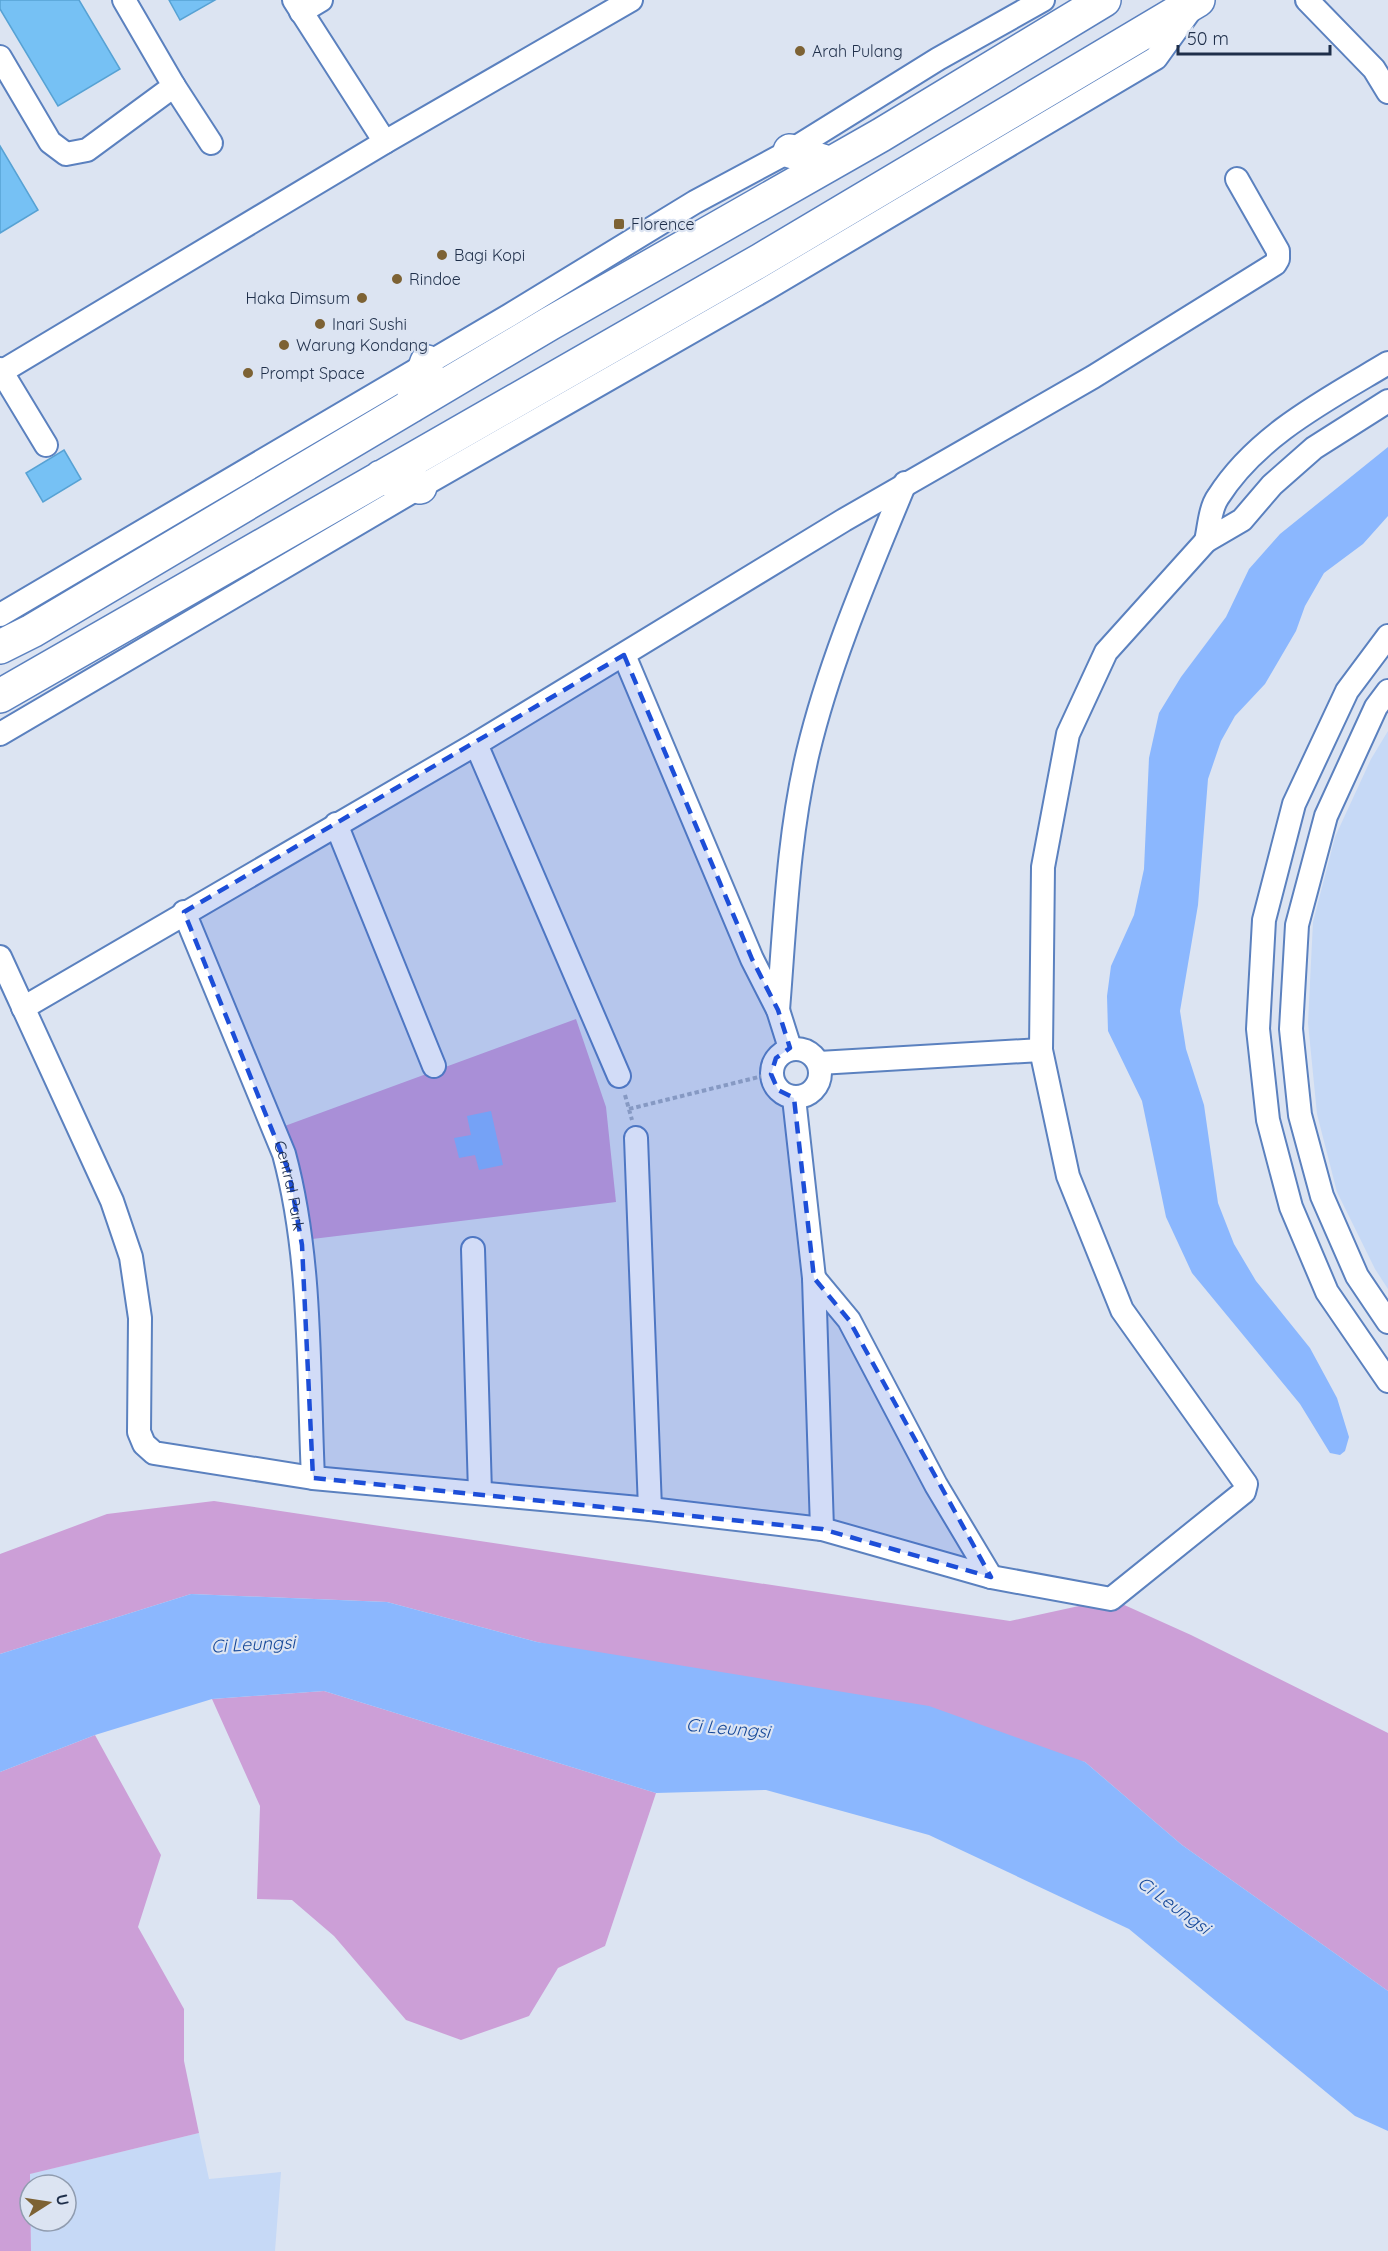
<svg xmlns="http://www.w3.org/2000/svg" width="1388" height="2251" font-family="Quicksand,sans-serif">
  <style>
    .built { fill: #c6d9f6 }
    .green { fill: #cc9fd7 }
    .water { fill: #8bb7fe }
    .building { fill: #76c1f4; stroke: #57a2d4; stroke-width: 1.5 }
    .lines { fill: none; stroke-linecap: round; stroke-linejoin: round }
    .street-casing { stroke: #5b81bf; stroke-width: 26 }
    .secondary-casing { stroke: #5b81bf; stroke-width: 36 }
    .path { stroke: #a1acbe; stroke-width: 4; stroke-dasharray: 4.5 3; stroke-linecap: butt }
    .street { stroke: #fff; stroke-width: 22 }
    .secondary { stroke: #fff; stroke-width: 33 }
    .marked { fill: #1d4ed8; fill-opacity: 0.2; stroke: #1d4ed8; stroke-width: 4.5; stroke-dasharray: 12 8; stroke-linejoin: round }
    .poi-dot { fill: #7d6234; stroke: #dce4f2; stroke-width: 2 }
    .labels { text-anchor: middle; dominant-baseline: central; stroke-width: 4.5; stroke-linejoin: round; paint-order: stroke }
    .poi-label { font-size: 16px; fill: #1f2f4a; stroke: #dce4f2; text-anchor: start }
    .street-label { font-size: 16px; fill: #1f2f4a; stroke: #dce4f2 }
    .water-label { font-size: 18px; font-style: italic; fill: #144798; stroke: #dce4f2 }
  </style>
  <rect width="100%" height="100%" fill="#dce4f2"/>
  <path class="built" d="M1388,731V1289L1375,1269L1337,1192L1317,1114L1308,1023L1313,922L1335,837L1371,759Z
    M199,2133L209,2179L281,2172L275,2251H31L30,2221H66V2185H30V2213L29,2174Z"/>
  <path class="green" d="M576,1019L606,1107L616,1202L304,1240L282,1127Z
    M214,1501L1010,1621L1111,1599L1191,1635L1388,1733V1991L1182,1845L1085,1762L537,1642L387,1602L191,1594L0,1654V1554L107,1514Z
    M324,1691L656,1793L605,1946L558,1968L529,2016L461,2040L406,2020L334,1936L292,1900L257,1899L260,1806L212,1699Z
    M95,1735L161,1855L138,1927L184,2009V2061L199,2133L30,2174L31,2251H0V1772Z"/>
  <path class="water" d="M1388,447V516L1363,544L1324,573L1305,606L1296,631L1265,684L1235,716L1221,741L1208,779L1198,905L1180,1011L1186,1049L1204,1105L1218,1203L1234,1244L1256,1281L1310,1348L1337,1398L1349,1437L1345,1451L1340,1455L1330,1453L1300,1404L1192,1273L1166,1217L1142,1101L1108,1031L1107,996L1111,966L1134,915L1144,869L1149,758L1159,713L1181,677L1226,617L1249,569L1280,534Z
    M491,1111L503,1165L479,1170L475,1155L459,1158L454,1138L471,1135L467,1116Z
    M191,1594L387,1602L537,1642L929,1706L1085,1762L1182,1845L1388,1991V2131L1355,2116L1129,1929L929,1835L766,1790L656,1793L324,1691L212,1699L95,1735L0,1772V1654Z"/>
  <path class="building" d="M0,0H79L120,69L58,106L0,9Z
    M169,0H215L180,20Z
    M0,146L38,210L0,233Z
    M64,450L81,479L43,502L26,473Z"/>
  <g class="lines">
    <g class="street-casing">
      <g id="street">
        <path d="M294,0L385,142"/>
        <path d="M1307,0L1374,69L1388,92"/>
        <path d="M301,12L321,0"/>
        <path d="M0,57L50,142L66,154L87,150L174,86L124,0"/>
        <path d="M174,86L211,143"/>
        <path d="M1388,363C1328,399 1257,435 1218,497C1210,508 1209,528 1206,541L1242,520L1272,485L1314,448L1388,401"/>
        <path d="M0,369L46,445"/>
        <path d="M1,372L385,142L631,0"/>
        <path d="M0,615L510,315L695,202L790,151L938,59L1043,0"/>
        <path d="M1388,636L1347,691L1294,804L1264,920L1258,1029L1268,1120L1291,1207L1327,1292L1388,1381"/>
        <path d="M624,655L752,959L778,1010L790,1048"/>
        <path d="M1388,691L1376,707L1326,816L1297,925L1291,1029L1300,1115L1322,1196L1357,1276L1388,1322"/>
        <path d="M0,734L420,487L768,288L1156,58L1192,8"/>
        <path d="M476,744L619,1076"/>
        <path d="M336,824L434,1066"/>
        <path id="s1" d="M184,912L284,1154C312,1258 308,1370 313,1478"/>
        <path d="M0,957L112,1201L131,1257L140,1318L139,1432L144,1444L154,1453L313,1478L650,1509L822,1529L991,1577L1111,1599L1244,1492L1246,1484L1122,1310L1068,1176L1041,1050L1043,867L1068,734L1106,652L1206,541"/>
        <path d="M23,1008L476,744L844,520L1093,377L1275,264L1278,259V251L1237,179"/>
        <path d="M778,1010C785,924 788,836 808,752C830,660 869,571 905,483"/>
        <circle cx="796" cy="1073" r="24"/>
        <path d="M819,1063L1041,1050"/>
        <path d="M794,1098L814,1278L822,1529"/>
        <path d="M636,1138L650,1509"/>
        <path d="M473,1249L480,1493"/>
        <path d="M814,1278L849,1320L936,1485L991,1577"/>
      </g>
    </g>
    <g class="secondary-casing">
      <path id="secondary" d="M790,151L829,163
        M411,406L427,362
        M381,477L420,487
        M0,647L32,631L549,324L881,135L1104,0
        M0,696L761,260L1198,0"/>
    </g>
    <path class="path" d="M625,1095L632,1120
      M629,1109L771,1074"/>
    <use href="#street" class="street"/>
    <use href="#secondary" class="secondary"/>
  </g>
  <path class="marked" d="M624,655L752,959L778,1010L790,1048L776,1058L771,1074L778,1090L794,1098L814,1278L849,1320L991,1577L822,1529L313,1478L302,1245L289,1172L184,912Z"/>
  <g class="poi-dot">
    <circle cx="800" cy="51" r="6"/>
    <rect x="613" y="218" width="12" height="12" rx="3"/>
    <circle cx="442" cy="255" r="6"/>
    <circle cx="397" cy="279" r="6"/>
    <circle cx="362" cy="298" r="6"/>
    <circle cx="320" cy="324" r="6"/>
    <circle cx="284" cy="345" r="6"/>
    <circle cx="248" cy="373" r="6"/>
  </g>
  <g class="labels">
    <g class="poi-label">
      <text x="812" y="51">Arah Pulang</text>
      <text x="631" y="224">Florence</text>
      <text x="454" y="255">Bagi Kopi</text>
      <text x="409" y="279">Rindoe</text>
      <text x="350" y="298" text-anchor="end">Haka Dimsum</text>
      <text x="332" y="324">Inari Sushi</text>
      <text x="296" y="345">Warung Kondang</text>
      <text x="260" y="373">Prompt Space</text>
    </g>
    <g class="street-label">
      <text stroke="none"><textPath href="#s1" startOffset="294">Central Park</textPath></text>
    </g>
    <g class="water-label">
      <text transform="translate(253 1644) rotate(-3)">Ci Leungsi</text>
      <text transform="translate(728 1728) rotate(5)">Ci Leungsi</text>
      <text transform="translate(1174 1905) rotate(36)">Ci Leungsi</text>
    </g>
  </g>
  <g transform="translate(48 2203) rotate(78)"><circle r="28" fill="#dce4f2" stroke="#909caf" stroke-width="1.5"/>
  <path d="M0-4.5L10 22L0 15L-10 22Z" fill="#7d6234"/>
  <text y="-9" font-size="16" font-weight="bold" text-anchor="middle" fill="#1f2f4a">U</text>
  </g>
  <path d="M1178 45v9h152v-9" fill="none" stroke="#1f2f4a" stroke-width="3"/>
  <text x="1187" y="45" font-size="18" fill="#1f2f4a" stroke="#dce4f2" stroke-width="4.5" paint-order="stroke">50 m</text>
</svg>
